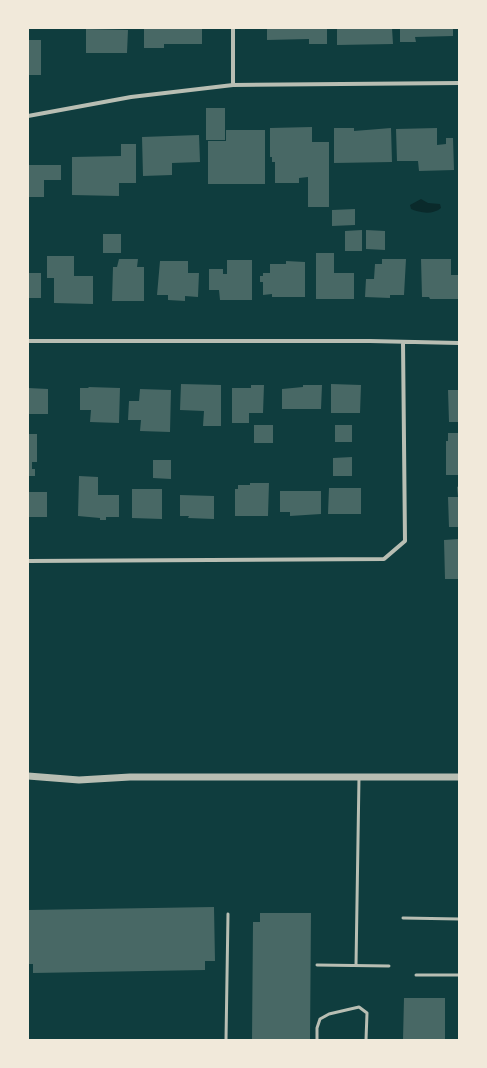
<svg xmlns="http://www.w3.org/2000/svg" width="487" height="1068" font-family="'PT Sans',sans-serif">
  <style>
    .water { fill: #0a2a2b }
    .building { fill: #486865 }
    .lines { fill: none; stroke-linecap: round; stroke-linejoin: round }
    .service { stroke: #b8beb3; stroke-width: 3 }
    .minor { stroke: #b8beb3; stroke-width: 4 }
    .tertiary { stroke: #b8beb3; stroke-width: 7 }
  </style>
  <rect width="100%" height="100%" fill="#0f3d3e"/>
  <path class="water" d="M421,199L428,203L440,204L441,208C433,215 420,213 411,209L410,205Z"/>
  <path class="building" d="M144,28H202V44H164V48H144Z
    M267,28H327V44H309V39L267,40Z
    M337,28H392L393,44L337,45Z
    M400,28H453V36L415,37L416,42H400Z
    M86,29L128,30L127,53H86Z
    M28,40H41V75H28Z
    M206,108H225V140H206Z
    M312,127V142H329V207H308V177L299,178V183H275V162H272V157H270V128Z
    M334,128H354V131L391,128L392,162L334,163Z
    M437,128V145L446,144V138H453L454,170L419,171L418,161H397L396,129Z
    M226,130H265V184H208V141H226Z
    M199,135L200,162L172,163V175L143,176L142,137Z
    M121,144H136V183H119V196L72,195V157L121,156Z
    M28,165H61V180H44V197H28Z
    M355,209V225L332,226V210Z
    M362,230V251H345V231Z
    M366,230L385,231V250L366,249Z
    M103,234H121V253H103Z
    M316,253H334V273H354V299H316Z
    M47,256H74V276H93V304L54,303V278H47Z
    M119,259H138L137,267H144V301H112L113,267H117Z
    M382,259H406L404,295H390V298L365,297L366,279H374L375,264H382Z
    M421,259H451V275H459V299H430L429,297H422Z
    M227,260H252V300H220L219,290H209V269H223V274H227Z
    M160,261H188V273H199L198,297L185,296V301L168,300V295H157Z
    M286,261L305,262V297H272V294L263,295V282H260V276H263V273H270V264H286Z
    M28,273H41V298H28Z
    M181,384L221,385V426H203L204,411L180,410Z
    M331,384L361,385L360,413H331Z
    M251,385H264L263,413H249V423H232V388H251Z
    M303,385H322L321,409H282V389L303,387Z
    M88,387L120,388L119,423L90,422L91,410H80V388H89Z
    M28,388L48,389V414H28Z
    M140,389L171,390L170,432L140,431L141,420H128L129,401H139Z
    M448,390H459V422H449Z
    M254,425H273V443H254Z
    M335,425H352V442H335Z
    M448,433H459V475H446V441H448Z
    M28,434H37V462H32V469H35V476H28Z
    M352,457V476H333V458Z
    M153,460H171V479L153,478Z
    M79,476L98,477V495H119V517H106V520H100V518L78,516Z
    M250,483H269L268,516H235V489H238V485H250Z
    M459,486V527H449L448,497H458L457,487Z
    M329,488H361V514H328Z
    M132,489H162V519L132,518Z
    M280,491H321V514L290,516V512H280Z
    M28,492H47V517H28Z
    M180,495L214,496V519L188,518L189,516H180Z
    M459,539V579H445L444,540Z
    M214,907L215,961H205V970L33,973V964H28V910Z
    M260,913H311L310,1040H252L253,922H260Z
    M404,998H445V1040H403Z"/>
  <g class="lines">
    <path class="service" d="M403,918L459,919
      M317,965L389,966
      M356,965L359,777
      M416,975H459
      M226,1040L228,914
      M317,1040V1028L320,1019L329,1014L359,1007L367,1013L366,1040"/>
    <path class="minor" d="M233,85V28
      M28,116L131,97L233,85L459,83
      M28,341H370L459,343
      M28,561L384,559L405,541L403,342"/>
    <path class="tertiary" d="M28,776L79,780L130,777H459"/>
  </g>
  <rect width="487" height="1068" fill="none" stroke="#f1e9da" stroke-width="58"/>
</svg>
